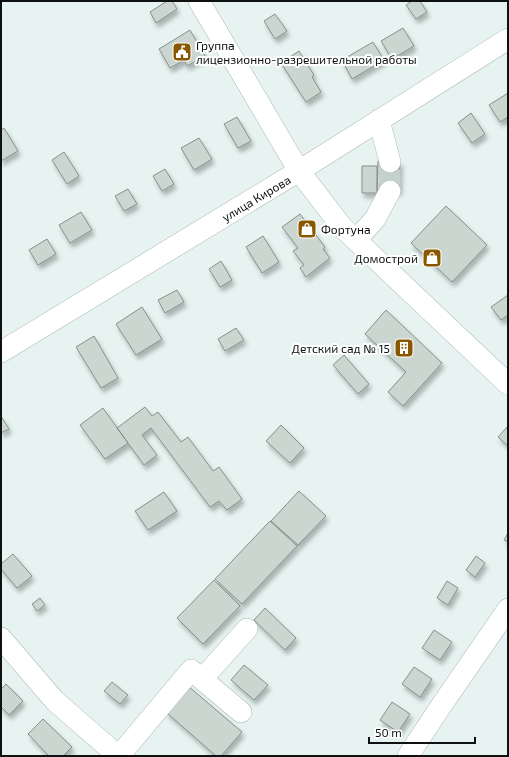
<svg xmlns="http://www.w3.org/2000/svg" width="509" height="757" font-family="'Exo 2',sans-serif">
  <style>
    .building { fill: #cbd6d0; stroke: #86908b; filter: url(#shadow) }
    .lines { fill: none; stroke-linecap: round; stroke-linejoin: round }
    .minor-tunnel { stroke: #c5d1cf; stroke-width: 21; stroke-dasharray: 21 10; stroke-linecap: butt }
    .minor-casing { stroke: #acb9b7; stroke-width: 22 }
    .minor { stroke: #fff; stroke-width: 21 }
    .labels { text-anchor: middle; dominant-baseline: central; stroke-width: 4; stroke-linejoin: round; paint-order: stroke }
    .poi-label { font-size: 12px; fill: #0d1111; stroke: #fff; text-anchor: start }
    .street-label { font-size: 12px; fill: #0d1111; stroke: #fff }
  </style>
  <defs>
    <filter id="shadow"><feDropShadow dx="2.5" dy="4.5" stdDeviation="2" flood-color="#0004"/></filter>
  </defs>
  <rect width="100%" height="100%" fill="#e6f3f1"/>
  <path class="building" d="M167,1H172L177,9L156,23L150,12Z
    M412,1H420L427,12L416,19L406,5Z
    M275,14L287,31L275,39L264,21Z
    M403,28L414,46L392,59L381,41Z
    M190,30L205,56L187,66L184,60L170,68L159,49Z
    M373,42L384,60L352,79L342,60Z
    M299,51L314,75L312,77L321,92L306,102L281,63Z
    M508,93V117L500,122L489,105Z
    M471,113L485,134L472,143L458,123Z
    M237,117L251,141L238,148L224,124Z
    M4,128L18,151L1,161V130Z
    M199,138L212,159L194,170L181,148Z
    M64,152L79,176L67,184L52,160Z
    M378,161L400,162L399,191H377Z
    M362,166H377V193H362Z
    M165,169L174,184L162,191L153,176Z
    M128,189L137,204L124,211L115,196Z
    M446,206L487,245L452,282L411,243Z
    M81,212L92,230L70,243L59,225Z
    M300,214L325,247L323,249L330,258L306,277L300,268L304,265L293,251L298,248L282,227Z
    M263,236L279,262L262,273L246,247Z
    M47,239L56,254L38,265L29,250Z
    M221,261L232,280L220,287L209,269Z
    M177,290L184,302L165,313L158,300Z
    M508,295V315L501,320L491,307Z
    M142,307L162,339L136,355L116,324Z
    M386,310L442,363L403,406L388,392L406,372L365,334Z
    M236,328L244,340L225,351L218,339Z
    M94,336L118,378L101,388L76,347Z
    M344,355L369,384L358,394L333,365Z
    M145,407L152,416L158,412L181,442L188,437L213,471L219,467L242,499L227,510L219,501L210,507L151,428L142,435L157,455L144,465L117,428Z
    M103,408L128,443L105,459L80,425Z
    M1,416L9,429L1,433Z
    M281,425L304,448L290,463L266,441Z
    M508,426V446L498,437Z
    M299,491L326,516L298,545L271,521Z
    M164,492L177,511L148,530L135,511Z
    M270,521L297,546L242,604L215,579Z
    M508,533V542L504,540Z
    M13,554L32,576L17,588L1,569V564Z
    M476,556L485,563L475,577L466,570Z
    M214,580L240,606L203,644L177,618Z
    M447,581L458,588L448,605L437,598Z
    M40,598L45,605L37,611L32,604Z
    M265,608L296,638L285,650L254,620Z
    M434,630L452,642L440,660L422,648Z
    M244,665L268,685L254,700L231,680Z
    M414,667L432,679L420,697L402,684Z
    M112,682L128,695L120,704L104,691Z
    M6,684L23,701L9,715L1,707V689Z
    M188,686L242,732L221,756H216L166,712Z
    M392,702L410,714L398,732L380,720Z
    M43,719L72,747L63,756H49L28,734Z"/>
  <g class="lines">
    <path class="minor-tunnel" d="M390,191V162"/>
    <g class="minor-casing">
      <path id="minor" d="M199,1L299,171L342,227L508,384
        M379,120L390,162
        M356,240L375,219L390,191
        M1,352L299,171L508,39
        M1,638L55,701L118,756
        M202,679L247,629
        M119,756L191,670L241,712
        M408,756L441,706L508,609"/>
    </g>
    <use href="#minor" class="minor"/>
  </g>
  <defs>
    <g id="civic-square" transform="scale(1)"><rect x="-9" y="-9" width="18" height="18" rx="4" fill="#895700" stroke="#fff"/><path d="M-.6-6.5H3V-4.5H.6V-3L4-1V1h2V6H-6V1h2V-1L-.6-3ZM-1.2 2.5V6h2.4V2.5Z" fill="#fff"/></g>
    <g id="shop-square" transform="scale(1)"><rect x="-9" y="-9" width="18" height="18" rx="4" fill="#895700" stroke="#fff"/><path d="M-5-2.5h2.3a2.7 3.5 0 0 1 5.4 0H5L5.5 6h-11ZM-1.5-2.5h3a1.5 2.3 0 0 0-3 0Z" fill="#fff"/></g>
    <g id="building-square" transform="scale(1)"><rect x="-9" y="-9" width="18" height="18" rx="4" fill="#895700" stroke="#fff"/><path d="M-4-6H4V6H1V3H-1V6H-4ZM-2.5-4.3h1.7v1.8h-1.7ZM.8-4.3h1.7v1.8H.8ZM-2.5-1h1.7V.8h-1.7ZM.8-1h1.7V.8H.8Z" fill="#fff"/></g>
  </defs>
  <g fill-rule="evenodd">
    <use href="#civic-square" x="182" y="52"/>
    <use href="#shop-square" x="307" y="229"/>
    <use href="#shop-square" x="432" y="258"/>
    <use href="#building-square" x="404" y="348"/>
  </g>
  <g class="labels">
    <g class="poi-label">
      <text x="196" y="45">Группа<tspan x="196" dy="14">лицензионно-разрешительной работы</tspan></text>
      <text x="321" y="229">Фортуна</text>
      <text x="418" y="258" text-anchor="end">Домострой</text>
      <text x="390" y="348" text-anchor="end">Детский сад № 15</text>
    </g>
    <g class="street-label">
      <text transform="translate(256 198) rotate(-31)">улица Кирова</text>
    </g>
  </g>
  <rect width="509" height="757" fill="none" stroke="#0d1111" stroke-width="4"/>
  <path d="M369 737v6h106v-6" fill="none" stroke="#0d1111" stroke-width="2"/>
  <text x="375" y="737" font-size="12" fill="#0d1111" stroke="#ffffff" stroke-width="3" paint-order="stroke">50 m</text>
</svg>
